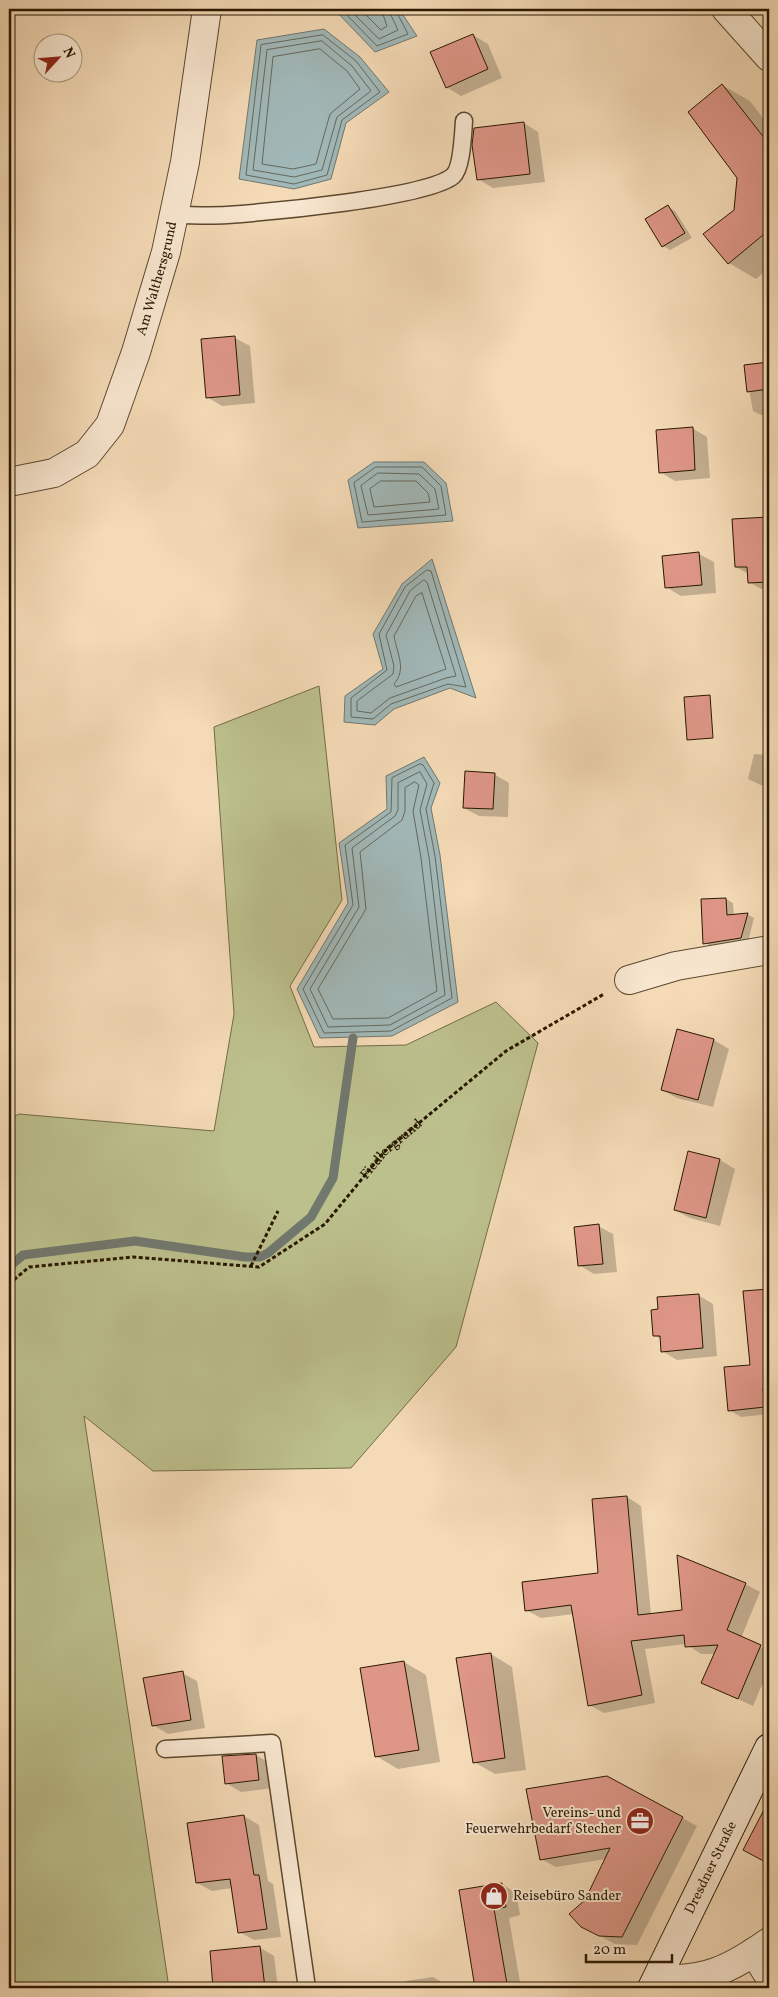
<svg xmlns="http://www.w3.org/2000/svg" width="778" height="1997" font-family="Vollkorn,serif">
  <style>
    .green { fill: #bcc08d; stroke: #726c46 }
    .water { fill: #a1b8b8; stroke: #71786e }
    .shadow { fill: #0003 }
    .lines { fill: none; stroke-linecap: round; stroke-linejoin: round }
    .shore { stroke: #65685c; stroke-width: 1 }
    .stream { stroke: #71786e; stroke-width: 9 }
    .building { fill: #de9687; stroke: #291800 }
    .service-casing { stroke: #5c482e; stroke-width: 19 }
    .minor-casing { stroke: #5c482e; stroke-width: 30 }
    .tertiary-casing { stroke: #5c482e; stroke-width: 30 }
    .secondary-casing { stroke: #291800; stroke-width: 30 }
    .path { stroke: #291800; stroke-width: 3; stroke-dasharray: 4 2.5; stroke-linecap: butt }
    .service { stroke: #f8e7d0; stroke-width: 16 }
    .minor { stroke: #f8e7d0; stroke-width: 28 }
    .tertiary { stroke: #f8e7d0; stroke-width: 28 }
    .secondary { stroke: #f8e7d0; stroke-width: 28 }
    .labels { text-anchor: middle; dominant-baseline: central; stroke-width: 4; stroke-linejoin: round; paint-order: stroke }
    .street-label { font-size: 14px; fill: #291800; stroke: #f8e7d0 }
    .poi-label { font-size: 14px; fill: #291800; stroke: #f8e7d0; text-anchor: end }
  </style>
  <rect width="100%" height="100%" fill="#f4dab6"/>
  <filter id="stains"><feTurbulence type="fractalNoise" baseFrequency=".004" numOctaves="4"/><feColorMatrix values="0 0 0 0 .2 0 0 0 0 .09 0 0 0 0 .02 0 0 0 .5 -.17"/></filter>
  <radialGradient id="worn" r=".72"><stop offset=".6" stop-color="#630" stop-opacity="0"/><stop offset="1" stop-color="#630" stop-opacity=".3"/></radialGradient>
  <path class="green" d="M319,686L342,900L290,986L314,1047L406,1045L496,1002L538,1043L456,1347L351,1468L153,1471L84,1416L169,1988H9V1119L19,1114L214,1131L234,1014L214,727Z"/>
  <path class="water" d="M334,9H399L417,36L375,52Z
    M324,29L360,57L389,92L346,123L331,179L294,189L239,179L257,40Z
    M374,462H424L446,483L453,521L358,528L348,480Z
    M432,559L476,698L450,688L394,709L375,725L344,722L345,696L383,669L373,634L402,584Z
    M424,757L440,783L431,808L440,855L458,1002L392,1036L320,1038L297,989L348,903L339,843L387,809L386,776Z"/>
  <path class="shadow" d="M473,35L488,44L502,78L461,96L446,87Z
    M722,85L750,101L769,126V268L756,279L729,263L738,177Z
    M524,123L538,132L545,182L493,188L478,179Z
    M668,207L675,211L692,238L670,250L663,246L647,219Z
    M235,338L250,346L255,403L222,406L207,397Z
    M769,363V414L761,415L753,411L745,367Z
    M692,428L707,437L710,478L675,481L660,472Z
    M769,518V588L761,589L749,582L747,573L736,567L733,520Z
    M699,554L714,562L716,593L681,596L666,587L664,557Z
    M754,754L769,755V789L748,779Z
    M494,774L509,783L508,817L479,816L464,808Z
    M726,899L733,903L734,916L747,914L754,918L748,942L712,947L705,943Z
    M764,988H769V1010L764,1007Z
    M678,1031L714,1040L729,1049L713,1107L677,1098L662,1090Z
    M689,1153L720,1160L735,1169L720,1226L690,1218L675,1210Z
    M765,1165L769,1166V1214L764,1210Z
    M598,1226L613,1234L617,1272L594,1274L579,1265Z
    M769,1290V1355H765L745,1292Z
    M698,1295L713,1304L717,1356L677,1360L662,1351L661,1339L654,1335Z
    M766,1365L769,1367V1414L741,1417L729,1410Z
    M627,1497L641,1506L651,1615L683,1611L745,1584L760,1592L741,1638L769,1651V1668L753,1706L703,1683L715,1654H701L686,1644L645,1649L655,1703L604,1713L589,1705L574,1614L541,1618L526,1610L600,1574Z
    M491,1654L512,1667L526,1770L495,1774L474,1762Z
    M404,1662L426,1675L440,1762L398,1769L376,1756L362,1669Z
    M182,1673L197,1681L205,1728L168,1734L153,1725Z
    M256,1755L271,1764L273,1788L241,1792L226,1783Z
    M607,1777L697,1826L637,1945L615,1944L598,1935L586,1900L606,1859L556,1867L541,1859Z
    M769,1801V1863L745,1850Z
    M244,1816L259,1825L268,1881L273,1884L281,1937L254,1940L239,1932L232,1888L212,1891L197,1883Z
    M502,1884L516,1893L520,1915L509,1918L521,1988H476L460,1891Z
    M259,1947L274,1956L278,1988H215L211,1952Z
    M433,1977L440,1981L441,1988H407L406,1981Z"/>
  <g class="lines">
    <path class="shore" d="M341,9L377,46L408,34L395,9
      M349,9L379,39L398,30L388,9
      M360,9L381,30L387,26L381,9
      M323,35L356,61L380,92L342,120L327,175L294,184L246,175L261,45Z
      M322,41L352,66L371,91L337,117L322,170L294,177L253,170L267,50Z
      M320,49L347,71L360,89L330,114L316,164L293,169L262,164L273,57Z
      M376,467H422L441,486L446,515L362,522L354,483Z
      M378,473L419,474L435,489L439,509L368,515L361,486Z
      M381,481H416L428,493L430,502L374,507L370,489Z
      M427,570L431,571L466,687L448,684L391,704L373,719L351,717V698L387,670L379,634L405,587Z
      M424,580L427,582L456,676L446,678L390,698L371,713L357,711V701L393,674L394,666L386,635L410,591Z
      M422,593L446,669L396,687L394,684C407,669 397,654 394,636L416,596Z
      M420,764L423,765L434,783L426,809L435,856L452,998L391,1031L324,1033L303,989L353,905L345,845L391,812L392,778Z
      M420,772L427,784L420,810L429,857L445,995L390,1025L328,1027L310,989L359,907L352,848L395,816L398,810V783Z
      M415,782L419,785L413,811L421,858L437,991L388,1018L333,1019L318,989L366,909L360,852L402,820L405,811V788Z"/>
    <path class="stream" d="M9,1267L23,1255L135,1241L245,1257H260L268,1253L311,1217L333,1178L353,1038"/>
  </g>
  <path class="building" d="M473,34L488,69L446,88L430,52Z
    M722,84L769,144V230L728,264L703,234L734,210L737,178L688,112Z
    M524,122L530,174L477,180L472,145L474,128Z
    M668,205L685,233L662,247L645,219Z
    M235,336L240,395L206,398L201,339Z
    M769,362V389L747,392L744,365Z
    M693,427L695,470L659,473L656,430Z
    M769,517V582L748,583L747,567H735L732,519Z
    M699,552L702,585L665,588L662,556Z
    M710,695L713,738L687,740L684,697Z
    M465,771L495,773L493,809L463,808Z
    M726,898L727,915L748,913L741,938L703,944L701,899Z
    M677,1029L714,1039L698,1100L661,1090Z
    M688,1151L720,1159L706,1218L674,1210Z
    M599,1224L603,1264L578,1266L574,1227Z
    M769,1289V1387L763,1388L765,1407L728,1411L724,1367L750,1365L743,1291Z
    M699,1294L703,1348L661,1352L660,1336H653L651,1310L658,1309L657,1297Z
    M627,1496L638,1615L682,1610L677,1555L746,1583L727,1630L761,1645L738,1699L701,1683L718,1645L685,1647L684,1635L631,1641L642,1695L588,1706L571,1605L525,1611L522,1582L598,1573L592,1499Z
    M491,1653L505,1758L473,1763L456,1658Z
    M404,1661L419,1750L375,1757L360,1668Z
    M183,1671L191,1720L152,1726L143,1678Z
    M256,1754L259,1780L225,1784L222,1756Z
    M607,1776L683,1817L622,1937L599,1936L581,1927L569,1914L585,1900L610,1848L540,1860L526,1789Z
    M769,1800V1864L743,1850Z
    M244,1815L254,1875H259L267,1929L238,1933L230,1879L196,1883L187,1823Z
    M502,1883L506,1907L494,1909L507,1984L475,1988L459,1890Z
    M260,1946L265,1988H213L210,1951Z"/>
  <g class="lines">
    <g class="service-casing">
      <path id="service" d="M174,215C191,215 210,216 227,215C268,212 426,198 453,176C462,168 463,134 464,121
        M165,1749L272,1743L307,1988"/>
    </g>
    <g class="minor-casing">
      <g id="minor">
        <path d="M726,9L769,57"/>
        <path id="s2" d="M9,482L54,473L87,454L110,425L136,352L166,252L185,162L207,9"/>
        <path d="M629,980L676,966L769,950"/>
        <path d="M754,1952L769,1976"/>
      </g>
    </g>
    <g class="tertiary-casing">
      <path id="tertiary" d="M658,1978C704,1983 732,1968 769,1942"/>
    </g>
    <g class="secondary-casing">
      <g id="secondary">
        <path id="s3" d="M652,1988L769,1748"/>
      </g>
    </g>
    <g class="path">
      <path d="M251,1266L278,1211"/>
      <path id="s1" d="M9,1284L29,1267L133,1257L259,1267L325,1224L384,1152L506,1051L604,994"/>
    </g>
    <use href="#service" class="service"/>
    <use href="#minor" class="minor"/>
    <use href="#tertiary" class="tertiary"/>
    <use href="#secondary" class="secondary"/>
  </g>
  <defs>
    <g id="office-disc" transform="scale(1.4375)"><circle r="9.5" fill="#8f2418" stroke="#f8e7d0"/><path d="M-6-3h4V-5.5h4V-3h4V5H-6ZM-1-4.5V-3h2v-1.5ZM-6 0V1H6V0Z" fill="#fff"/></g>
    <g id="shop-disc" transform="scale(1.4375)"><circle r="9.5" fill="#8f2418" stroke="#f8e7d0"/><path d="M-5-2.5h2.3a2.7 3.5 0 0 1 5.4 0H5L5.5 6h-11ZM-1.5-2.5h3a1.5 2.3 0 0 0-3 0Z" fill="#fff"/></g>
  </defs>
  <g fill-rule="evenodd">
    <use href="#office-disc" x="640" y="1821"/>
    <use href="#shop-disc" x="494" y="1896"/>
  </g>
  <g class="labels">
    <g class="street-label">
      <text stroke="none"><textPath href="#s2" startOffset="275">Am Walthersgrund</textPath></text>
      <text stroke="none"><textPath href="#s1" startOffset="436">Fiedlergrund</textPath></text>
      <text stroke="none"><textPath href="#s3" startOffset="134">Dresdner Straße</textPath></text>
    </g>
    <g class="poi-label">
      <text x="621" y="1813">Vereins- und<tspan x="621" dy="16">Feuerwehrbedarf Stecher</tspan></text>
      <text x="513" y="1896" text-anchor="start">Reisebüro Sander</text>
    </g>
  </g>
  <rect width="778" height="1997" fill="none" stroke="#f4dab6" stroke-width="30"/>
  <rect x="10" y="10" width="758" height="1977" fill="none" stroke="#291800" stroke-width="2.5"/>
  <rect x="15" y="15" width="748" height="1967" fill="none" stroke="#291800"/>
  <g transform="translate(58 58) rotate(64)"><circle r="24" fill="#f8e7d0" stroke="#a5947d"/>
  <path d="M0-4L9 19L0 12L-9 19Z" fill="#8f2418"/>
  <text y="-8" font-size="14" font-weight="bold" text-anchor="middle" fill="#291800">N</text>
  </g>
  <path d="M586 1954v8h86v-8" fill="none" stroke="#291800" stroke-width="2.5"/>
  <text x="593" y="1954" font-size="15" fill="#291800" stroke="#f8e7d0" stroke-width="4" paint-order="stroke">20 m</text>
  <rect width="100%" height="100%" filter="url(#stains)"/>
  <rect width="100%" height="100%" fill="url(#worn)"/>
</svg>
